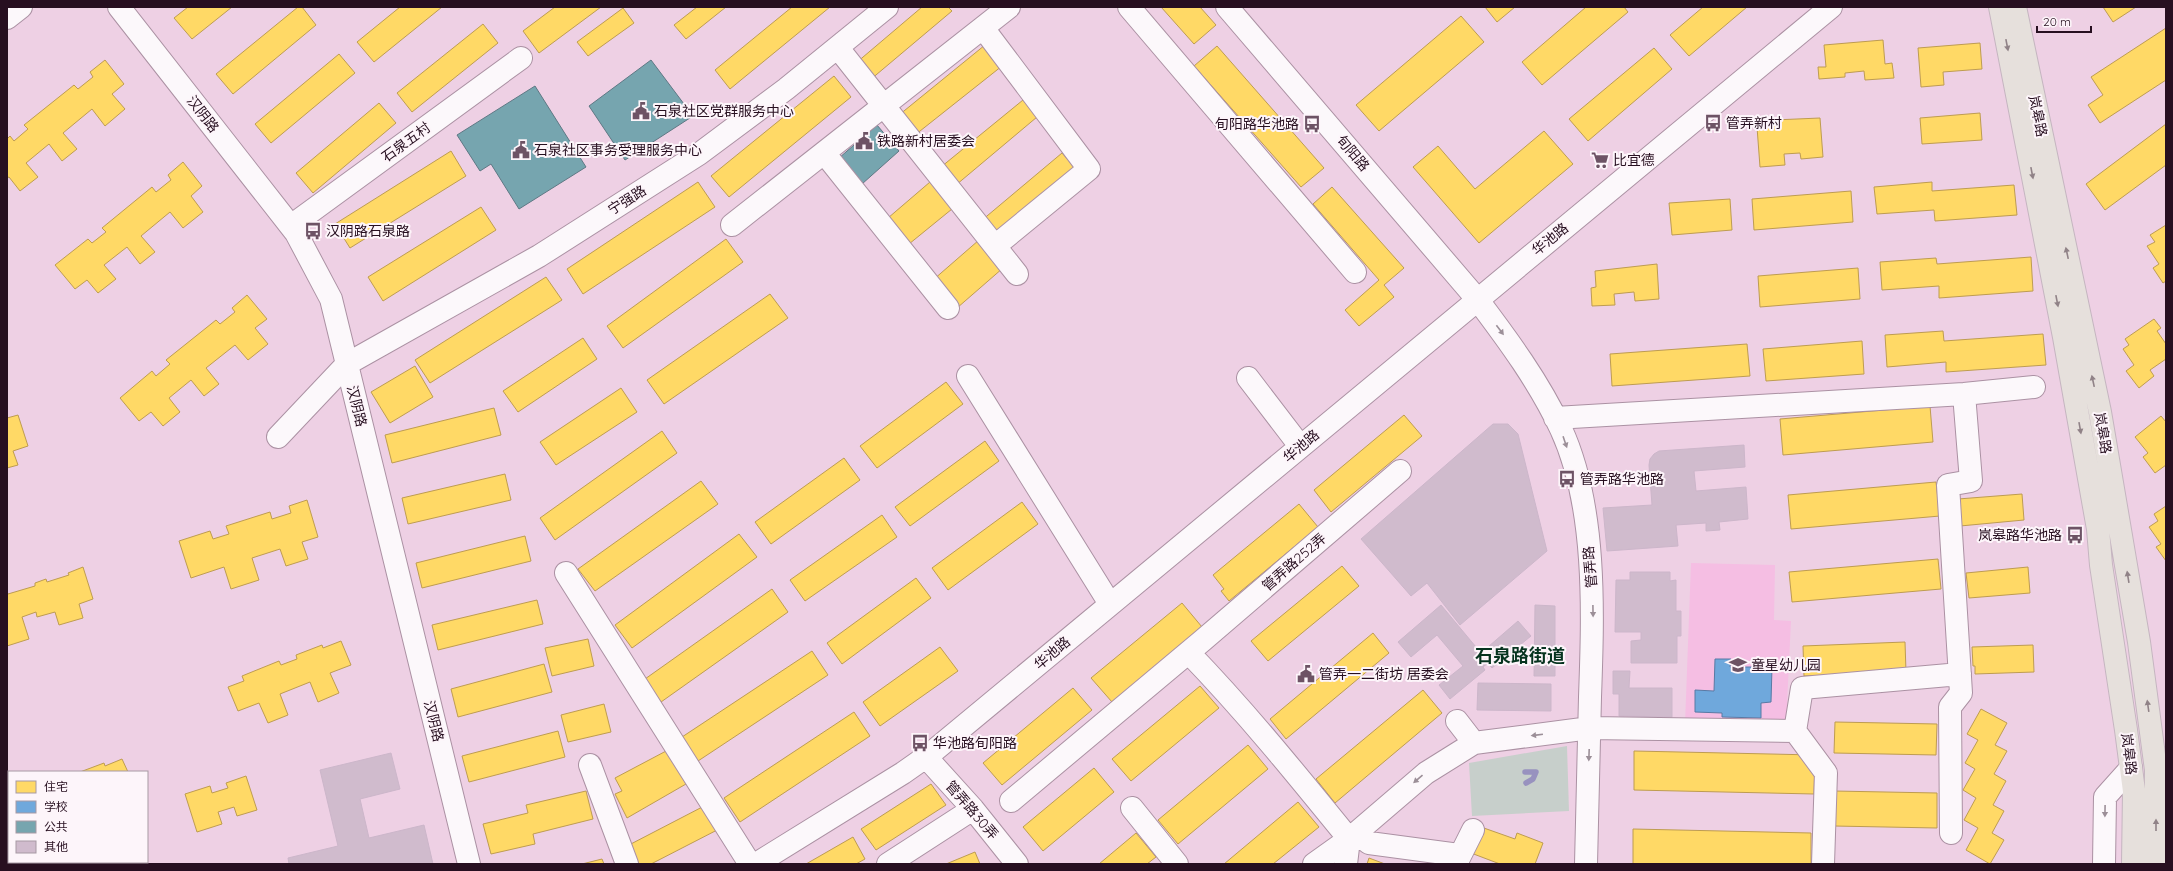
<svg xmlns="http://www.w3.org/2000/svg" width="2173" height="871" font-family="Quicksand,'Noto Sans SC',sans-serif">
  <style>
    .built { fill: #f5bee3 }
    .green { fill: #c7cfcb }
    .homes { fill: #ffd966; stroke: #be9c51 }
    .schools { fill: #6fa8dc; stroke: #597aa4 }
    .public { fill: #76a5af; stroke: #5e7884 }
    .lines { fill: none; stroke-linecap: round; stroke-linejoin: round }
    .stream { stroke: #9892bf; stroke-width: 5.5 }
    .building { fill: #d0bbcd; stroke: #ccb6ca }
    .minor-casing { stroke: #ab91a3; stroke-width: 24 }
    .major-casing { stroke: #c5b5c0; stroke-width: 24 }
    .minor { stroke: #fcf8fb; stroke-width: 22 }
    .major { stroke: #e6e0dc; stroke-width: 22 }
    .oneway { fill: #908287 }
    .oneway2 { fill: #9c8f98 }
    .labels { text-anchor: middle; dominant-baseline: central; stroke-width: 4; stroke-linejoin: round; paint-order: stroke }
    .poi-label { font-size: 14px; fill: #270f20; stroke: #fdf5fa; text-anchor: start }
    .street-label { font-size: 14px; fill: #270f20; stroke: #fdf5fa }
    .district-label { font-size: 18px; font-weight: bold; fill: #06331f; stroke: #fdf5fa }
  </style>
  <rect width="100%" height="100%" fill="#eed0e4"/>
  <path class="built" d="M1691,563L1775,565L1774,620L1791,621L1786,725L1685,724Z"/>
  <path class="green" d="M1567,746L1569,811L1472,816L1469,763Z"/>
  <path class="homes" d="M188,7H232L192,39L174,18Z
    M298,7H302L316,25L233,94L216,74Z
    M400,7H442L374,62L357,42Z
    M555,7H601L539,53L523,31Z
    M697,7H726L686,39L674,25Z
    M792,7H830L730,89L715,70Z
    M922,7H948L952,11L870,80L856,63Z
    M1161,7H1200L1216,25L1194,44Z
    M1485,7H1515L1497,22Z
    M1586,7H1624L1628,12L1542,85L1522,62Z
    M1703,7H1747L1689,56L1670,35Z
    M2103,7H2136L2113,22Z
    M623,8L634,23L588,56L577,42Z
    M1461,16L1484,42L1379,131L1356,105Z
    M483,24L498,43L412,112L397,93Z
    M2166,28V80L2100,123L2088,105L2103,95L2091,77Z
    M1883,40L1885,64L1892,63L1894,78L1865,80L1864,71L1845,73V77L1819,79L1818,67H1826L1824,45Z
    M1980,43L1982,69L1943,72L1944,85L1921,87L1918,48Z
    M985,45L1002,66L915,135L899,115Z
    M1217,46L1324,168L1301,187L1194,66Z
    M1654,48L1672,69L1588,141L1569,119Z
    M339,54L355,73L271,143L255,124Z
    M105,60L124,84L112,94L125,109L105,126L92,109L63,133L77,149L62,161L49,144L26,163L38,177L20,191L9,177L7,178V139L10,136L14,141L28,129L24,125L74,85L78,89L93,77L90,72Z
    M834,76L851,97L729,197L711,176Z
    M1023,100L1037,117L956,185L941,167Z
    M379,103L396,123L313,193L296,173Z
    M1980,113L1982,140L1922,144L1920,118Z
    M1820,118L1823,157L1801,159L1800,153L1784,154L1785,165L1760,167L1757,127L1774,125V120Z
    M2166,124V165L2105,210L2086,184Z
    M1544,131L1573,164L1479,243L1413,167L1438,146L1475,189Z
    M451,151L466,176L350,248L335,224Z
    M1062,153L1076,169L995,237L981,221Z
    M183,162L202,186L191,196L203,212L183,228L170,212L141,236L155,252L140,264L127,247L104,265L116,279L98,293L87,280L75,289L55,265L88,239L92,243L106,232L102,228L152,187L156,192L171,180L168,175Z
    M698,182L715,207L583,294L567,269Z
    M930,182L952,209L909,244L888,218Z
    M1932,182V191L2014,185L2017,215L1935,221L1934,210L1877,214L1874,187Z
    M1332,187L1404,268L1384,285L1394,297L1359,326L1345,310L1379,280L1313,204Z
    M1851,191L1853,222L1754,230L1752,199Z
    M1730,199L1732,230L1672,235L1669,203Z
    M481,207L496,230L383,301L368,277Z
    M2166,225V281L2163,283L2153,268L2159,264L2147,246L2155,242L2150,235Z
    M726,239L743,262L623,348L607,326Z
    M979,240L1003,268L957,308L933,280Z
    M2031,257L2033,291L1939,298V286L1882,290L1880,262L1936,258L1937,264Z
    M1657,264L1659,299L1635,301L1634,292L1614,294L1615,305L1592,306L1591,288L1596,287L1595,271Z
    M1858,268L1860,299L1760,307L1758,276Z
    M546,277L562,300L430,383L415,360Z
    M770,294L788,318L664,404L647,380Z
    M247,295L267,319L255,328L268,344L248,360L235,345L206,368L219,384L204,396L191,380L169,398L180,412L163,426L151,412L139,421L120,398L152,371L156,376L170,364L166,360L216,320L220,324L235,312L232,308Z
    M2154,319L2161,328L2157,331L2166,344V359L2150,370L2154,376L2139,388L2126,371L2134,365L2123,349L2129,345L2125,339Z
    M1943,331L1944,341L2043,334L2046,365L1946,372V362L1887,367L1885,335Z
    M583,338L597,359L518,412L503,391Z
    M1862,341L1864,374L1766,381L1763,349Z
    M1747,344L1750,376L1612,386L1610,354Z
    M415,366L433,397L390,423L371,392Z
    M946,382L963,404L877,468L860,446Z
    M621,388L637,412L556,465L540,442Z
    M1930,406L1933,442L1783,455L1780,419Z
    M494,408L501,435L392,463L385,435Z
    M18,415L28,446L13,451L18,465L7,468V418Z
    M1404,415L1422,436L1331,512L1314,490Z
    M2161,416L2166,422V465L2155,473L2143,457L2148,453L2135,437Z
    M662,431L677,453L555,540L540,518Z
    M985,441L999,461L910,526L895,507Z
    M844,458L860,480L771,544L755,522Z
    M505,474L511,500L408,524L402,498Z
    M701,481L718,504L595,591L578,569Z
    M1936,482L1940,516L1791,529L1788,495Z
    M2022,494L2024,520L1960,526L1958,499Z
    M307,500L318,537L302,542L308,559L286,566L280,549L252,558L259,580L231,589L224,567L191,578L179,541L210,531L213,539L229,534L226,526L270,512L272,519L291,513L289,506Z
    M1022,502L1038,524L948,590L932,568Z
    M1299,504L1318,527L1229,601L1221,591L1224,589L1213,575Z
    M2166,506V561L2156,547L2161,544L2149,527L2158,521L2154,514Z
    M882,515L897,537L805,601L790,580Z
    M739,534L757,557L632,648L615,625Z
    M525,536L531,561L422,588L416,563Z
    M1938,559L1941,589L1792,602L1789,572Z
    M1342,566L1359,586L1268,661L1251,641Z
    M83,567L93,599L79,604L83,618L59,625L55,612L37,617L36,612L22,617L29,639L7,646V592L8,594L35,586V583L46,579L47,582L69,575L68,573Z
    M2028,567L2030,593L1969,598L1966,573Z
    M916,578L931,598L842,664L827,643Z
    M772,589L788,612L661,702L645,679Z
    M537,600L543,624L438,650L432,625Z
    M1182,603L1202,627L1112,702L1091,678Z
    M1373,633L1389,653L1286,739L1270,719Z
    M588,639L594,666L552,676L545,648Z
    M341,641L351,665L330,673L339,693L318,702L310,682L280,694L288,715L268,723L259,703L238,711L228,687L244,681L242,676L279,661L281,665L297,659L296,655L322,645L323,648Z
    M1905,642L1906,672L1804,676L1803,646Z
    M2033,645L2034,672L1975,674V666H1973L1972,647Z
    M940,647L958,671L880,726L863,702Z
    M812,651L828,675L698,761L682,737Z
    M544,664L552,692L458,717L451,689Z
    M1200,686L1219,708L1131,781L1112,759Z
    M1073,688L1092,710L1002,785L983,763Z
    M1423,690L1442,713L1335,803L1316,779Z
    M604,704L611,732L568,742L561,715Z
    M1981,709L2007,723L1995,745L2007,751L1994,774L2006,781L1993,805L2004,811L1992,833L2004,840L1990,864L1966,850L1978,828L1964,820L1976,798L1963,790L1975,769L1965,763L1978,740L1967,734Z
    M854,712L870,736L740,822L724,798Z
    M1835,722L1937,724L1936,755L1834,753Z
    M558,731L565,757L469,782L462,756Z
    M1248,745L1268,769L1178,844L1158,820Z
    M668,750L686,784L627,818L615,794L622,791L615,778Z
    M1634,751L1815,755L1814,794L1634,790Z
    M122,759L128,772H80L104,763L105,766Z
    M1094,768L1114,792L1043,851L1023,827Z
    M246,776L257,810L237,816L234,807L218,812L222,824L197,832L185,794L210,786L212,793L228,788L226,783Z
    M931,784L946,805L876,850L861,829Z
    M586,791L593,819L533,834L535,844L491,854L483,824L528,813L526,805Z
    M1834,791L1937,793V828L1834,826Z
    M1298,802L1319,827L1273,864H1224Z
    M708,804L721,828L651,864H637L627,846Z
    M1481,827L1515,839L1517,833L1543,843L1535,864H1500L1471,853Z
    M1633,829L1811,833V864H1633Z
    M1136,833L1156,857L1147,864H1099Z
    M853,837L865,859L856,864H806Z
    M975,852L980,864H946Z
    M1369,858L1385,864H1367Z
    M602,859L604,864H582Z"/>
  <path class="schools" d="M1715,659H1731L1730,667H1772L1771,702L1761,703V718L1722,717V713L1695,712V690L1714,691Z"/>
  <path class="public" d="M651,60L693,116L625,160L589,106Z
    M535,86L586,167L519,209L491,164L480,171L457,135Z
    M877,125L899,151L862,184L839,158Z"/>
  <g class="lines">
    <path class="stream" d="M1525,772H1536L1533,779L1526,783"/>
  </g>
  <path class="building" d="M1493,424H1508L1518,434L1547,551L1460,625L1427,583L1411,596L1361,539Z
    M1744,445L1745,467L1694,471L1696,491L1746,487L1748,519L1719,522L1720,530L1706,531V523L1676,525L1678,546L1607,551L1603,508L1652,505L1649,465L1650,459L1654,454L1659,451Z
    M1630,572H1670V581L1676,580V611H1681V636H1677V663H1631V641L1641,640V632H1615L1616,580H1630Z
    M1441,605L1481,653L1518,621L1531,636L1492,668L1488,663L1483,667L1485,670L1450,699L1439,685L1463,666L1437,635L1411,657L1398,642Z
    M1535,605L1555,606V676H1534Z
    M1613,671H1630L1629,688H1672V717L1619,716V694H1613Z
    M1478,683L1551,684V711L1477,710Z
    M391,753L400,789L360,799L369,838L424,825L433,864H289L288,858L338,846L320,770Z"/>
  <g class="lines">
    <g class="minor-casing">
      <path id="minor" d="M119,7L296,233L331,299L469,864
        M1129,7L1355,272
        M1227,7L1477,299C1508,340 1539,382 1561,429C1597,507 1593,613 1590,697C1589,753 1587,808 1586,864
        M7,18L21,7
        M983,28L1089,169L995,246
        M838,48L1017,274
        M825,154L948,308
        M732,225L1009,7
        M291,226L521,58
        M968,376L1110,604
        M1248,378L1300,446
        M1555,418L1964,394L2034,387
        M278,437L347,364L539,256L699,154L786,89L887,7
        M566,573L750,864
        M1189,653C1246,712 1297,775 1349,839L1346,864
        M1457,721L1474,743
        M1795,731L1826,773L1823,864
        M926,757L973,809L1017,864
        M590,765L627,864
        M1011,801L1202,641L1400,471
        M1132,808L1177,864
        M1356,833L1369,843L1459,855
        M1951,833L1950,707L1961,693L1948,485L1971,481L1964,394
        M756,864L903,773L930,754L1831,7
        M888,864L973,809
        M1314,864L1349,839L1426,773L1474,743L1590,728L1795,731L1802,688L1960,674
        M1456,864L1473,830
        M2104,864L2105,797L2131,768"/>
    </g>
    <g class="major-casing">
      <path id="major" d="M2000,7L2064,337L2098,529L2101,565L2126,730L2134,791L2133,864
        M2015,7L2100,412L2139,642L2156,770L2155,864"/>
    </g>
    <use href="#minor" class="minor"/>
    <use href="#major" class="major"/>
  </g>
  <defs><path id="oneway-solid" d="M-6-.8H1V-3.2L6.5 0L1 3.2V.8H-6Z"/></defs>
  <g class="oneway">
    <use href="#oneway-solid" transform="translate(2007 45) rotate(79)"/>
    <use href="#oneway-solid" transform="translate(2032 173) rotate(79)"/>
    <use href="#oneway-solid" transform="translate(2067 253) rotate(-102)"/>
    <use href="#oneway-solid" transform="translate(2057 301) rotate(79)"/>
    <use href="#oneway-solid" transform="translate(2093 381) rotate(-102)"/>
    <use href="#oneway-solid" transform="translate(2080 428) rotate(80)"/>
    <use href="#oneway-solid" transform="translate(2128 577) rotate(-99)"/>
    <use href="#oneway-solid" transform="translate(2148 706) rotate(-98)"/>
    <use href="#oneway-solid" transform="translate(2156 825) rotate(-90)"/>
  </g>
  <g class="oneway2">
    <use href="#oneway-solid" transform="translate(1500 330) rotate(53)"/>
    <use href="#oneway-solid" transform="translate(1565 442) rotate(71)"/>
    <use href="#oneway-solid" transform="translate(1593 611) rotate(89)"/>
    <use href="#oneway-solid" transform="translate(1537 735) rotate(173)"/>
    <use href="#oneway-solid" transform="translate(1589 755) rotate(92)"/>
    <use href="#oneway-solid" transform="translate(1418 779) rotate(139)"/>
    <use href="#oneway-solid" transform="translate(2105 811) rotate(91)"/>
  </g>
  <defs>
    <g id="civic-bare" transform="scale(1.38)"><path d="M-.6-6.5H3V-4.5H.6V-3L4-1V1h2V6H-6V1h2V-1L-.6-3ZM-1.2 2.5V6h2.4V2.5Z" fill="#6d5365" stroke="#fdf5fa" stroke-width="2.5" paint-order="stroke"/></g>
    <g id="bus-bare" transform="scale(1.38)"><path d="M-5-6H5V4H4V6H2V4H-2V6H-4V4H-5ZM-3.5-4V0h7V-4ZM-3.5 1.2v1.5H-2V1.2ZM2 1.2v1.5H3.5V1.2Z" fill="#6d5365" stroke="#fdf5fa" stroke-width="2.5" paint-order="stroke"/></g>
    <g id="supermarket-bare" transform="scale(1.38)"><path d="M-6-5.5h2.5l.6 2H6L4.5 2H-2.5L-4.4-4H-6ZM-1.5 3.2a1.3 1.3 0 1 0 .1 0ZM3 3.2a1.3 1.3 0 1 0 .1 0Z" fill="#6d5365" stroke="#fdf5fa" stroke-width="2.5" paint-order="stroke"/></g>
    <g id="school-bare" transform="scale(1.38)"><path d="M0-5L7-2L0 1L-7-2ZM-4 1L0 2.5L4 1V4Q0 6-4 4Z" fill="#6d5365" stroke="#fdf5fa" stroke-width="2.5" paint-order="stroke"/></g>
  </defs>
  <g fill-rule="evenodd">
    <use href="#civic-bare" x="641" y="111"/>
    <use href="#bus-bare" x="1713" y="123"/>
    <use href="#bus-bare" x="1312" y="124"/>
    <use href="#civic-bare" x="864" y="141"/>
    <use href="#civic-bare" x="521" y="150"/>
    <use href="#supermarket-bare" x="1600" y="160"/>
    <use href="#bus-bare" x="313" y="231"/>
    <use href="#bus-bare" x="1567" y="479"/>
    <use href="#bus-bare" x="2075" y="535"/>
    <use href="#school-bare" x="1738" y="665"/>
    <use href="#civic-bare" x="1306" y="674"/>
    <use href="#bus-bare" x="920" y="743"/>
  </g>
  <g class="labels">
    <g class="poi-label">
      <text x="654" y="111">石泉社区党群服务中心</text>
      <text x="1726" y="123">管弄新村</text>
      <text x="1299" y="124" text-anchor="end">旬阳路华池路</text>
      <text x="877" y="141">铁路新村居委会</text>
      <text x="534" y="150">石泉社区事务受理服务中心</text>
      <text x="1613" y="160">比宜德</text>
      <text x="326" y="231">汉阴路石泉路</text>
      <text x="1580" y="479">管弄路华池路</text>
      <text x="2062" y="535" text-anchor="end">岚皋路华池路</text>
      <text x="1751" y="665">童星幼儿园</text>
      <text x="1319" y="674">管弄一二街坊 居委会</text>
      <text x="933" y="743">华池路旬阳路</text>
    </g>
    <g class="street-label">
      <text transform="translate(203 114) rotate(52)">汉阴路</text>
      <text transform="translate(2038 116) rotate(78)">岚皋路</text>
      <text transform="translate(406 142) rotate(-36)">石泉五村</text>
      <text transform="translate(1353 153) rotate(50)">旬阳路</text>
      <text transform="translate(627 200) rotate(-32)">宁强路</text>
      <text transform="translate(1550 239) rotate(-39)">华池路</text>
      <text transform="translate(357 406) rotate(76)">汉阴路</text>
      <text transform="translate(2103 433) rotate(80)">岚皋路</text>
      <text transform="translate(1301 446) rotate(-40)">华池路</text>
      <text transform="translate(1294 562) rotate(-41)">管弄路252弄</text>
      <text transform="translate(1590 567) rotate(-95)">管弄路</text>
      <text transform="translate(1052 653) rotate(-40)">华池路</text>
      <text transform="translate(434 721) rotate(76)">汉阴路</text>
      <text transform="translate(2129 754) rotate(83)">岚皋路</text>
      <text transform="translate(972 810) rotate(49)">管弄路30弄</text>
    </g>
    <g class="district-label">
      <text x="1520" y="655">石泉路街道</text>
    </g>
  </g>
  <rect width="2173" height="871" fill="none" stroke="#270f20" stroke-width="16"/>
  <rect x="8" y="771" width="140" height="92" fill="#fdf5fa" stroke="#a799a3"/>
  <rect x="16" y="781" width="20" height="12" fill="#ffd966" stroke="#a799a3"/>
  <text x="44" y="791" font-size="12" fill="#270f20">住宅</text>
  <rect x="16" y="801" width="20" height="12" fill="#6fa8dc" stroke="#a799a3"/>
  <text x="44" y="811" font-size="12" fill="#270f20">学校</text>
  <rect x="16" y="821" width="20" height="12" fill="#76a5af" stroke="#a799a3"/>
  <text x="44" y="831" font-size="12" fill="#270f20">公共</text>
  <rect x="16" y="841" width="20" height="12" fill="#d0bbcd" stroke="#a799a3"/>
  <text x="44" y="851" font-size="12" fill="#270f20">其他</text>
  <path d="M2037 26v6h54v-6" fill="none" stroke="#270f20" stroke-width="2"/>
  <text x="2043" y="26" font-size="12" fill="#270f20" stroke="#fdf5fa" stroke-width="3" paint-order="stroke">20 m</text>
</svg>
